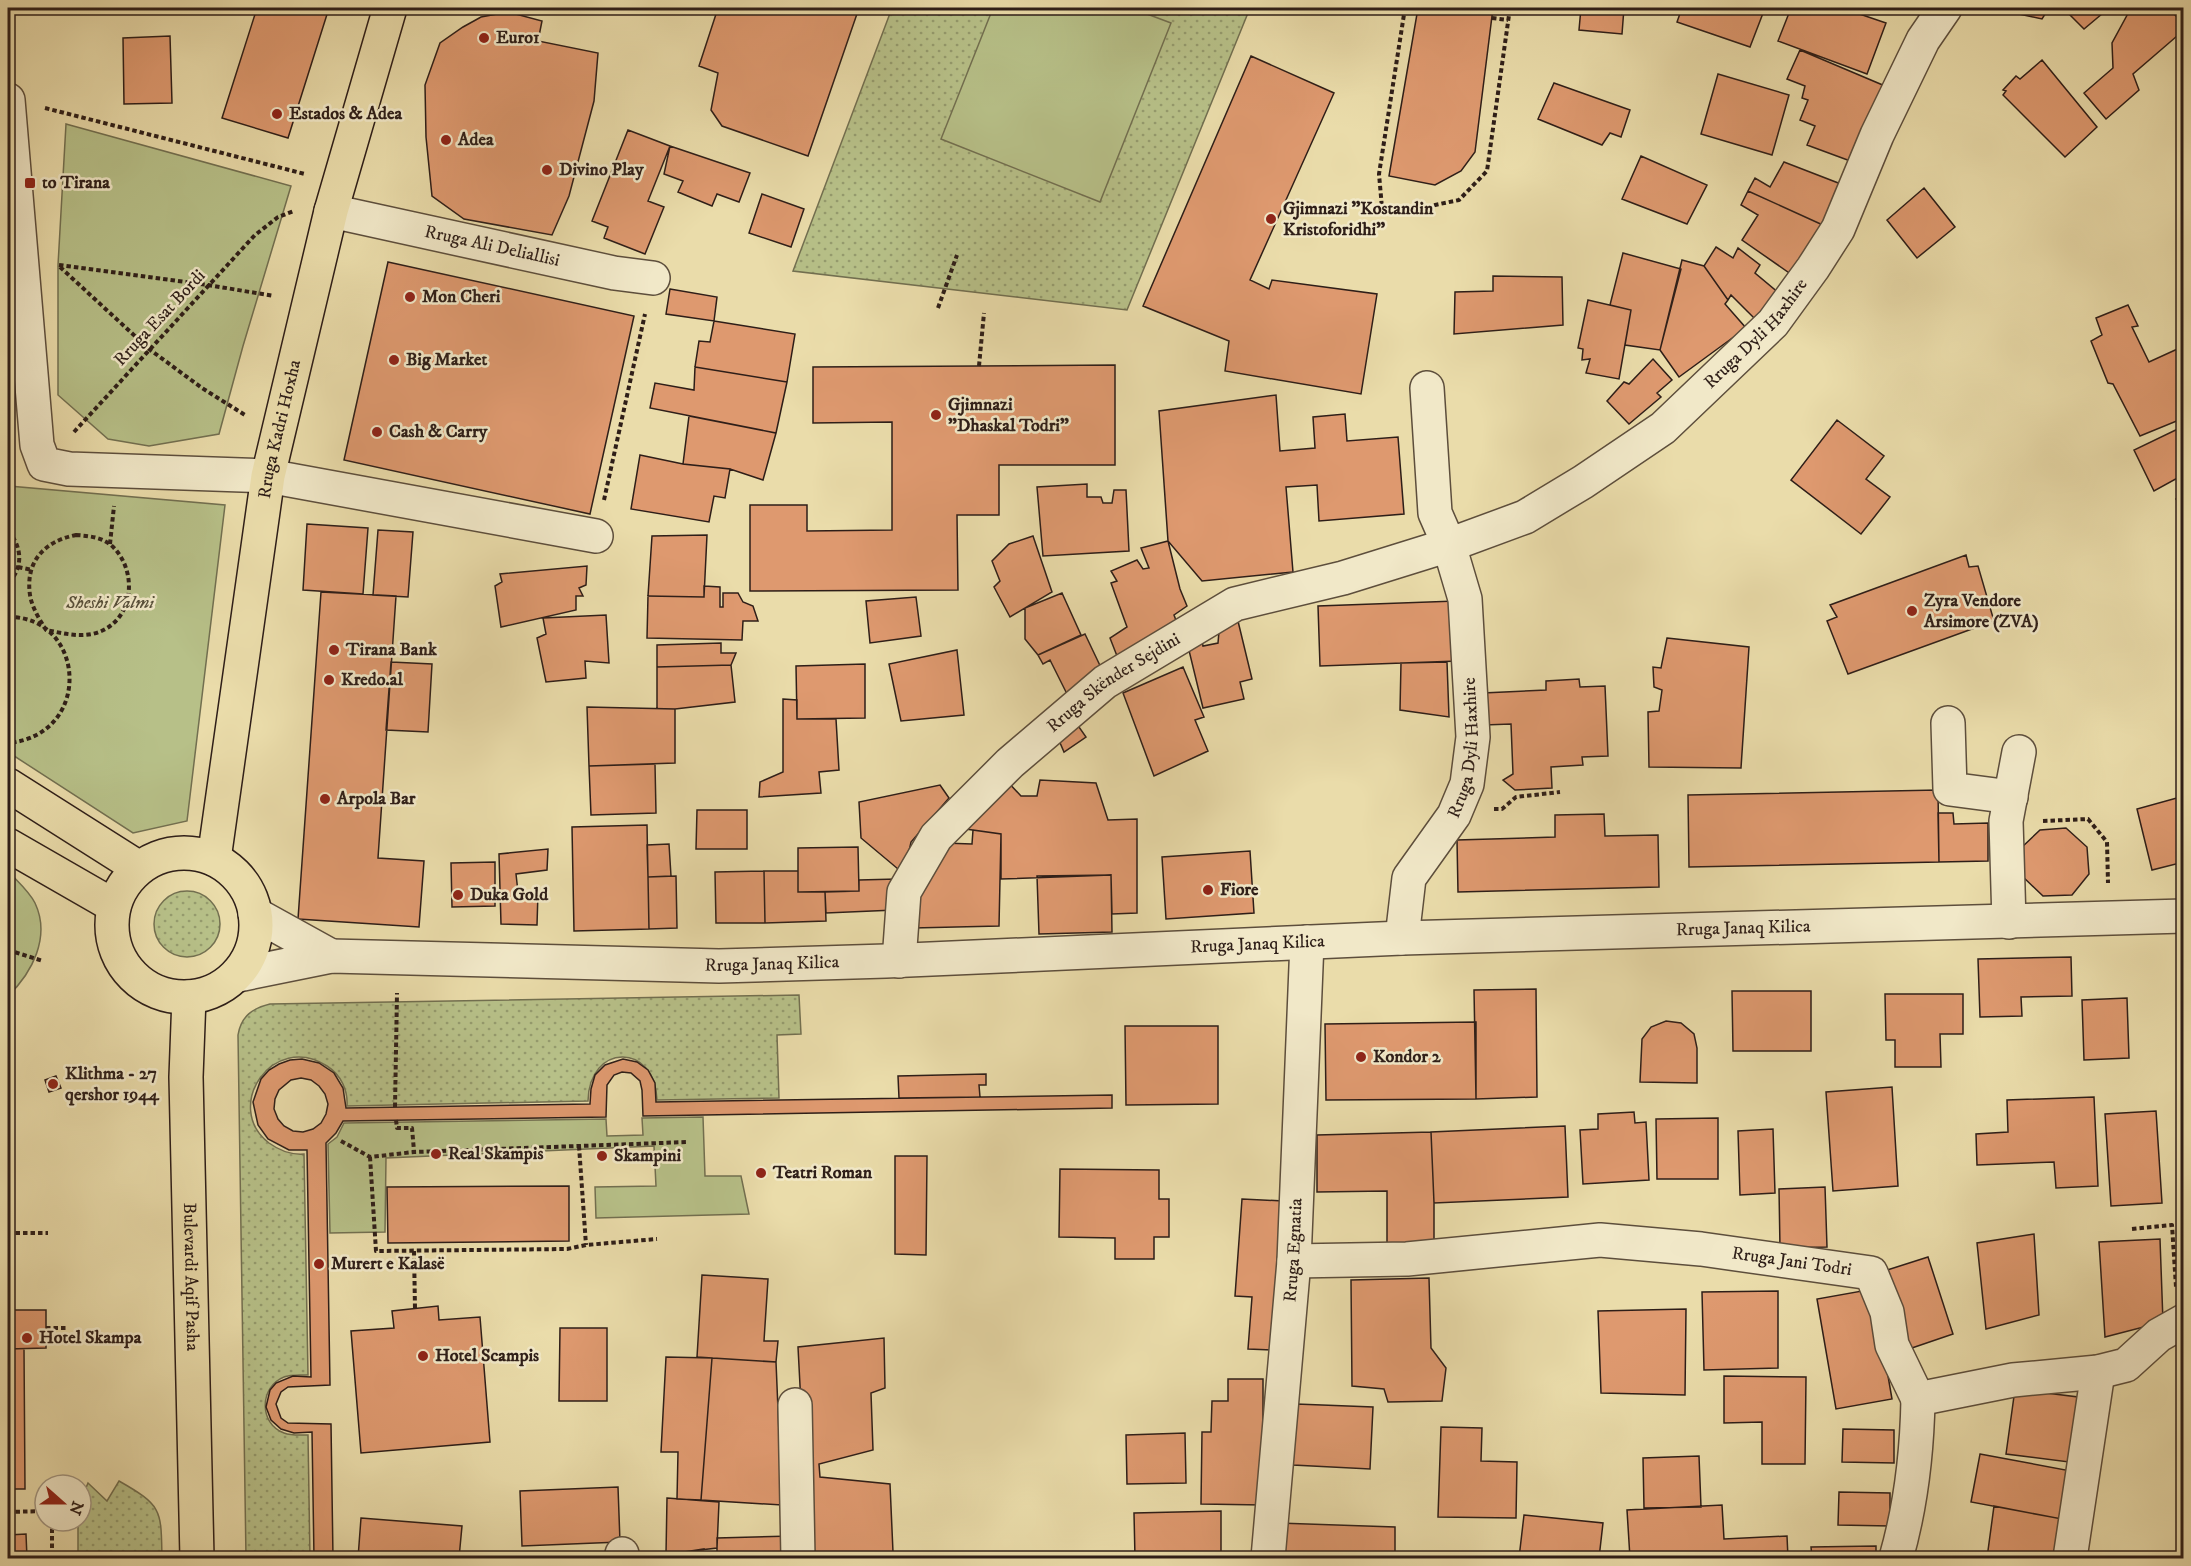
<svg xmlns="http://www.w3.org/2000/svg" width="2191" height="1566" font-family="'IM FELL DW Pica',serif">
  <style>
    .grass { fill: url(#grass-dots); stroke: #726f50; stroke-width: 1.5 }
    .park { fill: #b7c088; stroke: #726f50; stroke-width: 1.5 }
    .building { fill: #de996f; stroke: #2e1e18; stroke-width: 1.5; fill-rule: evenodd }
    .lines { fill: none; stroke-linecap: round; stroke-linejoin: round }
    .minor-casing { stroke: #5d4e3c; stroke-width: 36 }
    .major-casing { stroke: #2e1e18; stroke-width: 36 }
    .path { stroke: #2e1e18; stroke-width: 4; stroke-dasharray: 4.5 3; stroke-linecap: butt }
    .minor { stroke: #f1e8c8; stroke-width: 33 }
    .major { stroke: #eadcaa; stroke-width: 33 }
    .poi-dot { fill: #8f2418; stroke: #f1e8c8; stroke-width: 2 }
    .labels { text-anchor: middle; dominant-baseline: central; stroke-width: 5; stroke-linejoin: round; paint-order: stroke }
    .poi-label { font-size: 18px; font-weight: bold; fill: #2e1e18; stroke: #f1e8c8; text-anchor: start }
    .street-label { font-size: 18px; fill: #2e1e18; stroke: #f1e8c8 }
    .park-label { font-size: 18px; font-style: italic; fill: #574f3a; stroke: #f1e8c8 }
  </style>
  <defs>
    <pattern id="grass-dots" width="8" height="8" patternUnits="userSpaceOnUse" patternTransform="scale(1.5)"><rect width="8" height="8" fill="#b7c088"/><path d="M2 2h.1M6 6h.1" fill="none" stroke="#959b6e" stroke-width="1.8" stroke-linecap="round"/></pattern>
  </defs>
  <rect width="100%" height="100%" fill="#eadcaa"/>
  <filter id="stains"><feTurbulence type="fractalNoise" baseFrequency=".00333" numOctaves="4"/><feColorMatrix values="0 0 0 0 .2 0 0 0 0 .09 0 0 0 0 .02 0 0 0 .5 -.17"/></filter>
  <radialGradient id="worn" r=".72"><stop offset=".6" stop-color="#630" stop-opacity="0"/><stop offset="1" stop-color="#630" stop-opacity=".3"/></radialGradient>
  <path class="grass" d="M892,8H1250L1127,310L793,271Z
    M154 924a33 33 0 1 1 66 0a33 33 0 1 1-66 0Z
    M799,995L801,1034L777,1035L779,1098L657,1100C655,1042 589,1043 588,1101L347,1106C348,1090 341,1075 327,1066C273,1031 222,1107 269,1143C280,1151 291,1155 304,1154L308,1375C300,1375 291,1374 284,1377C259,1387 259,1424 284,1433C292,1436 300,1435 308,1435L310,1558H246L238,1035C241,1016 253,1008 270,1004Z
    M119,1481C163,1506 161,1510 162,1558H78V1521H81V1500L88,1483L107,1501Z"/>
  <path class="park" d="M993,8H1131L1171,23L1100,202L941,139Z
    M66,124L291,186L243,346L219,434L149,446L108,439L58,395V265Z
    M8,472L9,486L225,505L187,821L133,833L8,752Z
    M8,871C17,881 29,891 35,903C51,937 32,973 8,996Z
    M703,1117L705,1176H741L749,1214L596,1218L595,1187L656,1186L654,1146L386,1158L385,1232L330,1233L328,1144L337,1137L344,1123L606,1119L607,1136L643,1135L642,1118Z"/>
  <path class="building" d="M257,8H329L288,138L222,118Z
    M718,8H859L808,156L722,126L711,110L718,73L699,66Z
    M1418,8H1493L1475,152L1461,171L1435,185L1389,176Z
    M1581,8H1624L1622,34L1579,30Z
    M1682,8H1765L1750,47L1677,22Z
    M1791,8H1842L1886,23L1867,74L1778,41Z
    M1991,8H2049L2042,19Z
    M2063,8H2109L2084,29Z
    M2131,8H2168L2184,24V30L2133,74L2139,90L2106,119L2084,93L2113,68L2112,43Z
    M508,12L542,21L538,41L598,53L594,101L569,196L552,235L464,219L432,196L426,137L425,85L440,43L463,27L481,17Z
    M170,36L172,103L124,104L123,38Z
    M1800,50L1885,86L1853,162L1807,145L1815,126L1800,120L1808,100L1802,98L1805,86L1787,79Z
    M1251,56L1334,93L1250,280L1269,289L1272,280L1377,294L1361,394L1225,371L1229,341L1143,306Z
    M2042,60L2097,127L2065,157L2003,95L2006,91L2003,90L2016,76L2020,79Z
    M1718,74L1789,95L1772,155L1701,134Z
    M1554,83L1630,110L1621,137L1610,133L1602,145L1538,119Z
    M628,130L670,146L648,201L664,207L645,254L604,238L608,227L592,221Z
    M670,146L750,173L739,202L717,194L712,206L678,192L683,181L664,174Z
    M1641,156L1707,185L1687,224L1622,199Z
    M1784,162L1846,186L1825,226L1748,191L1755,178L1770,187Z
    M1924,188L1955,227L1917,258L1887,220Z
    M1748,191L1825,226L1795,277L1742,240L1758,215L1741,205Z
    M762,194L804,209L791,247L749,233Z
    M1716,247L1733,258L1738,248L1760,265L1755,273L1780,294L1756,320L1731,295L1728,300L1704,266Z
    M1623,253L1681,269L1660,350L1625,345L1631,310L1610,305Z
    M1682,260L1704,266L1728,300L1725,304L1746,328L1679,377L1660,350Z
    M388,262L634,316L590,514L344,460Z
    M1493,276L1562,277L1563,325L1454,334L1455,292L1493,291Z
    M670,289L717,297L714,321L666,314Z
    M1588,300L1631,310L1619,379L1586,373L1590,359L1582,360L1583,349L1578,348Z
    M2128,305L2138,326L2132,327L2149,362L2184,346V418L2140,436L2113,384L2108,383L2091,341L2102,335L2096,318Z
    M714,321L795,334L787,382L695,367L699,341L710,342Z
    M1653,359L1672,380L1657,393L1661,397L1629,424L1607,401L1624,382L1629,384Z
    M1115,365V465H999V515H957L958,590L750,591V505H807V531L892,530V422L813,423V367Z
    M695,367L787,382L776,433L650,408L655,383L694,390Z
    M1276,395L1280,451L1315,448L1313,417L1345,414L1347,441L1398,437L1404,514L1319,521L1317,485L1286,487L1293,572L1202,581L1168,541L1159,411Z
    M689,416L776,433L763,480L730,469L683,464Z
    M1837,420L1884,456L1866,479L1890,497L1861,534L1791,480Z
    M2184,426V481L2181,476L2154,491L2134,450Z
    M640,455L683,464L730,469L725,498L714,496L709,522L631,509Z
    M1087,484V497H1101L1103,503H1112L1114,490H1126L1129,551L1043,556L1037,487Z
    M2184,493V512L2176,499Z
    M307,524L368,528L363,594L303,590Z
    M378,530L413,532L408,597L373,595Z
    M707,535L704,597L648,596L652,536Z
    M1033,536L1052,592L1010,617L994,587L1000,581L992,561L1009,544Z
    M1168,541L1180,589L1187,606L1174,615L1177,623L1117,656L1110,638L1127,627L1111,583L1117,581L1111,571L1137,560L1143,569L1149,568L1141,548Z
    M1966,555L1969,567L1978,566L1994,621L1848,674L1827,621L1837,617L1830,605Z
    M587,566L586,585L579,588L583,596H576V610L501,627L495,586L502,582L500,574Z
    M704,586L720,587V607H723V593H738L743,602L753,606L758,621H743L742,640L647,638L648,596L704,597Z
    M321,592L396,596L378,858L424,861L419,927L298,919Z
    M1062,593L1081,635L1038,655L1025,639V608Z
    M916,597L921,636L870,643L866,601Z
    M1456,601L1458,661L1320,666L1318,606Z
    M606,615L609,663L585,661L586,678L546,682L537,638L546,634L543,618Z
    M1237,617L1252,679L1240,682L1244,699L1203,708L1185,634L1200,632L1203,646L1218,643L1220,620Z
    M1085,634L1104,674L1069,698L1050,660L1043,664L1038,655Z
    M1667,638L1749,647L1741,768L1649,767L1648,712L1659,711L1662,690L1654,687L1653,667L1661,668Z
    M721,643V653H736L731,665L657,667V645Z
    M957,650L964,715L901,721L889,664Z
    M391,662L432,664L428,732L386,730Z
    M1447,662L1449,717L1400,710L1401,663Z
    M865,664V718L797,719L796,666Z
    M731,665L735,702L675,709H657V667Z
    M1183,667L1204,717L1195,720L1208,751L1154,776L1123,693Z
    M1579,679L1580,687L1605,686L1608,756L1582,757L1583,765L1551,767L1552,788L1515,790L1503,780L1513,774L1511,724L1484,725L1483,693L1546,690V681Z
    M783,699L797,700V719H836L839,770L819,772L821,793L759,797L760,782L783,772Z
    M587,707L675,709V763L589,766Z
    M1072,717L1086,737L1064,752L1055,731Z
    M655,764L656,813L591,815L589,766Z
    M1005,779L1021,796H1037L1040,780L1096,783L1108,820L1137,819V913L1112,914L1111,875L1001,879V834L951,827Z
    M940,785L949,798L911,842L904,874L861,838L859,802Z
    M1938,790L1939,862L1689,867L1688,795Z
    M2184,796V862L2152,870L2137,809Z
    M697,810H747V849H696Z
    M1938,813H1953L1954,824L1988,823V861L1939,862Z
    M1604,814L1605,836L1658,835L1659,887L1458,892L1457,840L1555,837V815Z
    M647,825L649,929L574,931L572,827Z
    M2066,828L2087,847L2089,874L2072,895L2043,896L2022,876L2021,848L2040,830Z
    M973,830L1001,834L999,926L913,928L916,888L943,843L972,844Z
    M669,844L671,876L648,877L647,845Z
    M858,847L859,891L798,892V848Z
    M548,849L547,870L516,874L518,892H538L537,925L501,924L499,854Z
    M1250,851L1254,913L1166,919L1162,857Z
    M495,862V906L452,907L451,863Z
    M764,871L765,923H716L715,872Z
    M764,871H798V892H825L826,921L765,923Z
    M1111,875L1112,932L1039,934L1037,876Z
    M676,876L677,928L649,929L648,877Z
    M897,879L895,910L826,913L825,892L859,891V880Z
    M2071,957L2072,996L2021,997L2022,1016L1980,1017L1978,959Z
    M1536,989L1537,1097L1476,1099L1474,990Z
    M1732,991H1811V1051H1733Z
    M1885,994H1963V1034H1940L1941,1067H1895V1040H1886Z
    M2127,998L2129,1058L2084,1060L2082,1000Z
    M1666,1021L1681,1023L1694,1034L1697,1048V1083L1640,1082L1642,1039L1651,1027Z
    M1476,1022V1099L1326,1100L1325,1024Z
    M1125,1026H1218V1104L1126,1105Z
    M302,1059L319,1063L334,1073L343,1088L346,1108L590,1104L591,1089L595,1075L605,1065L623,1059L637,1062L648,1070L655,1083L656,1102L1112,1095V1108L643,1116L642,1090L640,1081L631,1073L622,1072L614,1075L607,1085L606,1117L343,1121L336,1133L326,1143L330,1385L288,1387L281,1392L276,1404L281,1418L288,1423L331,1424L333,1558H314L312,1432L294,1433L281,1429L271,1420L266,1407L270,1390L276,1383L293,1376L311,1377L307,1150H289L268,1139L258,1125L253,1102L261,1079L269,1070L279,1064L290,1060ZM301,1078L311,1080L319,1086L325,1094L328,1104L326,1114L321,1123L313,1129L303,1132L293,1131L284,1126L278,1119L274,1109L275,1099L279,1090L291,1080Z
    M986,1074V1085H979L980,1097L899,1098L898,1076Z
    M56,1076L61,1088L49,1092L45,1080Z
    M1892,1087L1898,1186L1833,1191L1826,1092Z
    M2094,1097L2098,1186L2056,1188L2054,1162L1977,1165L1976,1134L2008,1132L2007,1100Z
    M2156,1111L2162,1203L2111,1206L2105,1114Z
    M1634,1112L1635,1123L1646,1122L1649,1180L1583,1184L1580,1130L1598,1129V1114Z
    M1718,1118V1179H1657L1656,1119Z
    M1565,1126L1568,1197L1434,1203L1431,1132Z
    M1773,1129L1775,1193L1740,1195L1738,1131Z
    M1431,1132L1434,1203V1248L1387,1249V1191L1317,1192V1135Z
    M895,1156H927L926,1255L895,1254Z
    M1060,1169L1159,1170V1199H1169V1237H1154V1259H1115V1238L1059,1237Z
    M569,1186V1241L388,1243L387,1187Z
    M1825,1187L1827,1247L1780,1248L1779,1189Z
    M1242,1199L1283,1201L1273,1350L1248,1349L1252,1297L1235,1296Z
    M2034,1234L2039,1315L1986,1329L1977,1243Z
    M2160,1239L2163,1322L2105,1337L2099,1242Z
    M1928,1257L1953,1334L1906,1350L1881,1272Z
    M702,1275L768,1279L764,1341H778L776,1362L697,1357Z
    M1429,1278L1431,1348L1446,1368L1442,1401L1388,1402L1384,1389L1352,1386L1351,1280Z
    M1873,1289L1892,1399L1836,1409L1817,1299Z
    M1778,1291V1368L1704,1370L1702,1292Z
    M438,1306L439,1320L480,1317L490,1442L361,1453L351,1331L394,1328L392,1311Z
    M1686,1309L1685,1395L1601,1393L1598,1311Z
    M8,1310H46V1348L8,1349Z
    M560,1328H607V1401H559Z
    M884,1338L885,1388L871,1393L873,1450L819,1464L820,1477L890,1484L893,1552L857,1558H809L798,1347Z
    M8,1349H24L25,1489H8Z
    M666,1357L712,1358L701,1500L677,1499L678,1452H661Z
    M712,1358L776,1362L782,1505L701,1500Z
    M1724,1376L1806,1377L1805,1464H1762V1422L1724,1423Z
    M1228,1379H1263V1505L1201,1504L1202,1432H1211L1212,1401H1228Z
    M2015,1389L2078,1397L2069,1462L2006,1454Z
    M1296,1404L1373,1407L1370,1469L1293,1465Z
    M1441,1427L1482,1428L1481,1461L1517,1462L1516,1518L1438,1517Z
    M1843,1429L1894,1430V1463L1842,1462Z
    M1185,1433L1186,1483L1127,1484L1126,1435Z
    M1980,1454L2071,1471L2062,1519L1971,1502Z
    M1699,1456L1701,1507L1644,1508L1643,1458Z
    M618,1487L620,1542L522,1546L520,1491Z
    M1839,1492L1890,1493V1526L1838,1525Z
    M667,1498L719,1502L717,1548L666,1554Z
    M1722,1505L1724,1539L1787,1536L1788,1558H1630L1627,1510Z
    M1994,1506L2062,1519L2057,1558H1987Z
    M1221,1511V1558H1135L1134,1513Z
    M1524,1515L1603,1523L1599,1558H1519Z
    M361,1518L462,1526L459,1558H358Z
    M1278,1523L1395,1527V1554L1377,1553V1558H1277Z
    M26,1534L27,1558H8V1535Z
    M792,1536V1558H717V1538Z
    M1876,1546V1558H1812L1811,1547Z
    M704,1549V1558H672V1554Z"/>
  <g class="lines">
    <g class="minor-casing">
      <g id="minor">
        <path d="M8,100L37,445L44,464L69,469L268,476L596,536"/>
        <path id="s1" d="M331,211L614,273L653,278"/>
        <path d="M1948,723L1950,789L2011,797"/>
        <path d="M255,914L331,956"/>
        <path d="M2009,922L2006,821L2019,752"/>
        <path id="s2" d="M1402,938L1409,878L1454,815L1467,784L1473,737L1465,599L1449,545L1435,513L1427,388"/>
        <path id="s3" d="M899,961L904,892L936,837L1010,763L1105,682L1235,604L1343,578L1449,545L1525,517L1583,482L1663,428L1773,323L1813,268L1838,229L1877,135L1923,40L1945,8"/>
        <path id="s4" d="M238,975L331,956L719,966L886,961L1402,938L2184,916"/>
        <path id="s5" d="M1294,1261L1407,1259L1600,1240L1701,1249L1871,1273L1887,1312L1892,1345L1918,1399L2013,1380L2098,1372L2126,1365L2159,1335L2184,1321"/>
        <path d="M795,1405L798,1558"/>
        <path d="M622,1554V1558"/>
        <path id="s6" d="M1268,1558L1294,1261L1307,942"/>
        <path d="M1896,1558C1911,1506 1917,1454 1918,1399"/>
        <path d="M2070,1558L2098,1372"/>
      </g>
    </g>
    <g class="major-casing">
      <g id="major">
        <path d="M8,785L139,868"/>
        <path d="M8,845L114,906"/>
        <circle cx="184" cy="925" r="72"/>
        <path id="s7" d="M214,859L268,476L331,211L390,8"/>
        <path id="s8" d="M189,997L186,1077L197,1558"/>
      </g>
    </g>
    <path class="path" d="M1405,8L1379,174L1382,208L1406,211L1459,200L1487,171L1510,8
      M1492,18L1508,20
      M45,108L305,174
      M59,265L208,285L274,296
      M60,267L149,349L202,388L245,415
      M938,308L957,255
      M979,366L984,313
      M74,432L255,235L278,217L294,211
      M604,500L645,314
      M8,531C22,546 24,568 8,583
      M76,535C89,536 101,537 111,545C140,571 134,625 92,634C77,637 62,633 46,630C40,620 32,608 30,595C25,561 45,541 76,535Z
      M110,544L114,506
      M18,567L32,570
      M8,617C86,616 94,735 8,743
      M1494,809H1502L1516,797L1560,792
      M2043,821L2088,819L2107,842L2108,883
      M8,950L43,961
      M395,1107L397,993
      M396,1120L397,1128H412L414,1151
      M341,1141L370,1157L414,1152L688,1142
      M579,1146L586,1245
      M370,1157L376,1251L567,1249L586,1245L657,1239
      M2132,1229L2172,1225L2176,1287
      M8,1233H48
      M414,1251L415,1309
      M46,1328H67
      M8,1512L45,1511
      M52,1521V1558"/>
    <use href="#minor" class="minor"/>
    <use href="#major" class="major"/>
  </g>
  <g class="poi-dot">
    <circle cx="484" cy="38" r="6"/>
    <circle cx="277" cy="114" r="6"/>
    <circle cx="446" cy="140" r="6"/>
    <circle cx="547" cy="170" r="6"/>
    <rect x="24" y="177" width="12" height="12" rx="3"/>
    <circle cx="1271" cy="219" r="6"/>
    <circle cx="410" cy="297" r="6"/>
    <circle cx="394" cy="360" r="6"/>
    <circle cx="936" cy="415" r="6"/>
    <circle cx="377" cy="432" r="6"/>
    <circle cx="1912" cy="611" r="6"/>
    <circle cx="334" cy="650" r="6"/>
    <circle cx="329" cy="680" r="6"/>
    <circle cx="325" cy="799" r="6"/>
    <circle cx="1208" cy="890" r="6"/>
    <circle cx="458" cy="895" r="6"/>
    <circle cx="1361" cy="1057" r="6"/>
    <circle cx="53" cy="1084" r="6"/>
    <circle cx="436" cy="1154" r="6"/>
    <circle cx="602" cy="1156" r="6"/>
    <circle cx="761" cy="1173" r="6"/>
    <circle cx="319" cy="1264" r="6"/>
    <circle cx="27" cy="1338" r="6"/>
    <circle cx="423" cy="1356" r="6"/>
  </g>
  <g class="labels">
    <g class="poi-label">
      <text x="496" y="38">Euro1</text>
      <text x="289" y="114">Estados &amp; Adea</text>
      <text x="458" y="140">Adea</text>
      <text x="559" y="170">Divino Play</text>
      <text x="42" y="183">to Tirana</text>
      <text x="1283" y="209">Gjimnazi "Kostandin<tspan x="1283" dy="21">Kristoforidhi"</tspan></text>
      <text x="422" y="297">Mon Cheri</text>
      <text x="406" y="360">Big Market</text>
      <text x="948" y="405">Gjimnazi<tspan x="948" dy="21">"Dhaskal Todri"</tspan></text>
      <text x="389" y="432">Cash &amp; Carry</text>
      <text x="1924" y="601">Zyra Vendore<tspan x="1924" dy="21">Arsimore (ZVA)</tspan></text>
      <text x="346" y="650">Tirana Bank</text>
      <text x="341" y="680">Kredo.al</text>
      <text x="337" y="799">Arpola Bar</text>
      <text x="1220" y="890">Fiore</text>
      <text x="470" y="895">Duka Gold</text>
      <text x="1373" y="1057">Kondor 2</text>
      <text x="65" y="1074">Klithma - 27<tspan x="65" dy="21">qershor 1944</tspan></text>
      <text x="448" y="1154">Real Skampis</text>
      <text x="614" y="1156">Skampini</text>
      <text x="773" y="1173">Teatri Roman</text>
      <text x="331" y="1264">Murert e Kalasë</text>
      <text x="39" y="1338">Hotel Skampa</text>
      <text x="435" y="1356">Hotel Scampis</text>
    </g>
    <g class="street-label">
      <text stroke="none"><textPath href="#s1" startOffset="165">Rruga Ali Deliallisi</textPath></text>
      <text transform="translate(160 318) rotate(-47)">Rruga Esat Bordi</text>
      <text stroke="none"><textPath href="#s3" startOffset="1114">Rruga Dyli Haxhire</textPath></text>
      <text stroke="none"><textPath href="#s7" startOffset="435">Rruga Kadri Hoxha</textPath></text>
      <text stroke="none"><textPath href="#s3" startOffset="369">Rruga Skënder Sejdini</textPath></text>
      <text stroke="none"><textPath href="#s2" startOffset="207">Rruga Dyli Haxhire</textPath></text>
      <text stroke="none"><textPath href="#s4" startOffset="1508">Rruga Janaq Kilica</textPath></text>
      <text stroke="none"><textPath href="#s4" startOffset="1022">Rruga Janaq Kilica</textPath></text>
      <text stroke="none"><textPath href="#s4" startOffset="536">Rruga Janaq Kilica</textPath></text>
      <text stroke="none"><textPath href="#s6" startOffset="309">Rruga Egnatia</textPath></text>
      <text stroke="none"><textPath href="#s5" startOffset="500">Rruga Jani Todri</textPath></text>
      <text stroke="none"><textPath href="#s8" startOffset="280">Bulevardi Aqif Pasha</textPath></text>
    </g>
    <g class="park-label">
      <text x="110" y="603">Sheshi Valmi</text>
    </g>
  </g>
  <rect width="2191" height="1566" fill="none" stroke="#eadcaa" stroke-width="30"/>
  <rect x="9" y="9" width="2173" height="1548" fill="none" stroke="#2e1e18" stroke-width="3"/>
  <rect x="15" y="15" width="2161" height="1536" fill="none" stroke="#2e1e18" stroke-width="1.5"/>
  <g transform="translate(63 1503) rotate(111)"><circle r="28" fill="#f1e8c8" stroke="#a39782" stroke-width="1.5"/>
  <path d="M0-4.5L10 22L0 15L-10 22Z" fill="#8f2418"/>
  <text y="-9" font-size="16" font-weight="bold" text-anchor="middle" fill="#2e1e18">N</text>
  </g>
  <rect width="100%" height="100%" filter="url(#stains)"/>
  <rect width="100%" height="100%" fill="url(#worn)"/>
</svg>
